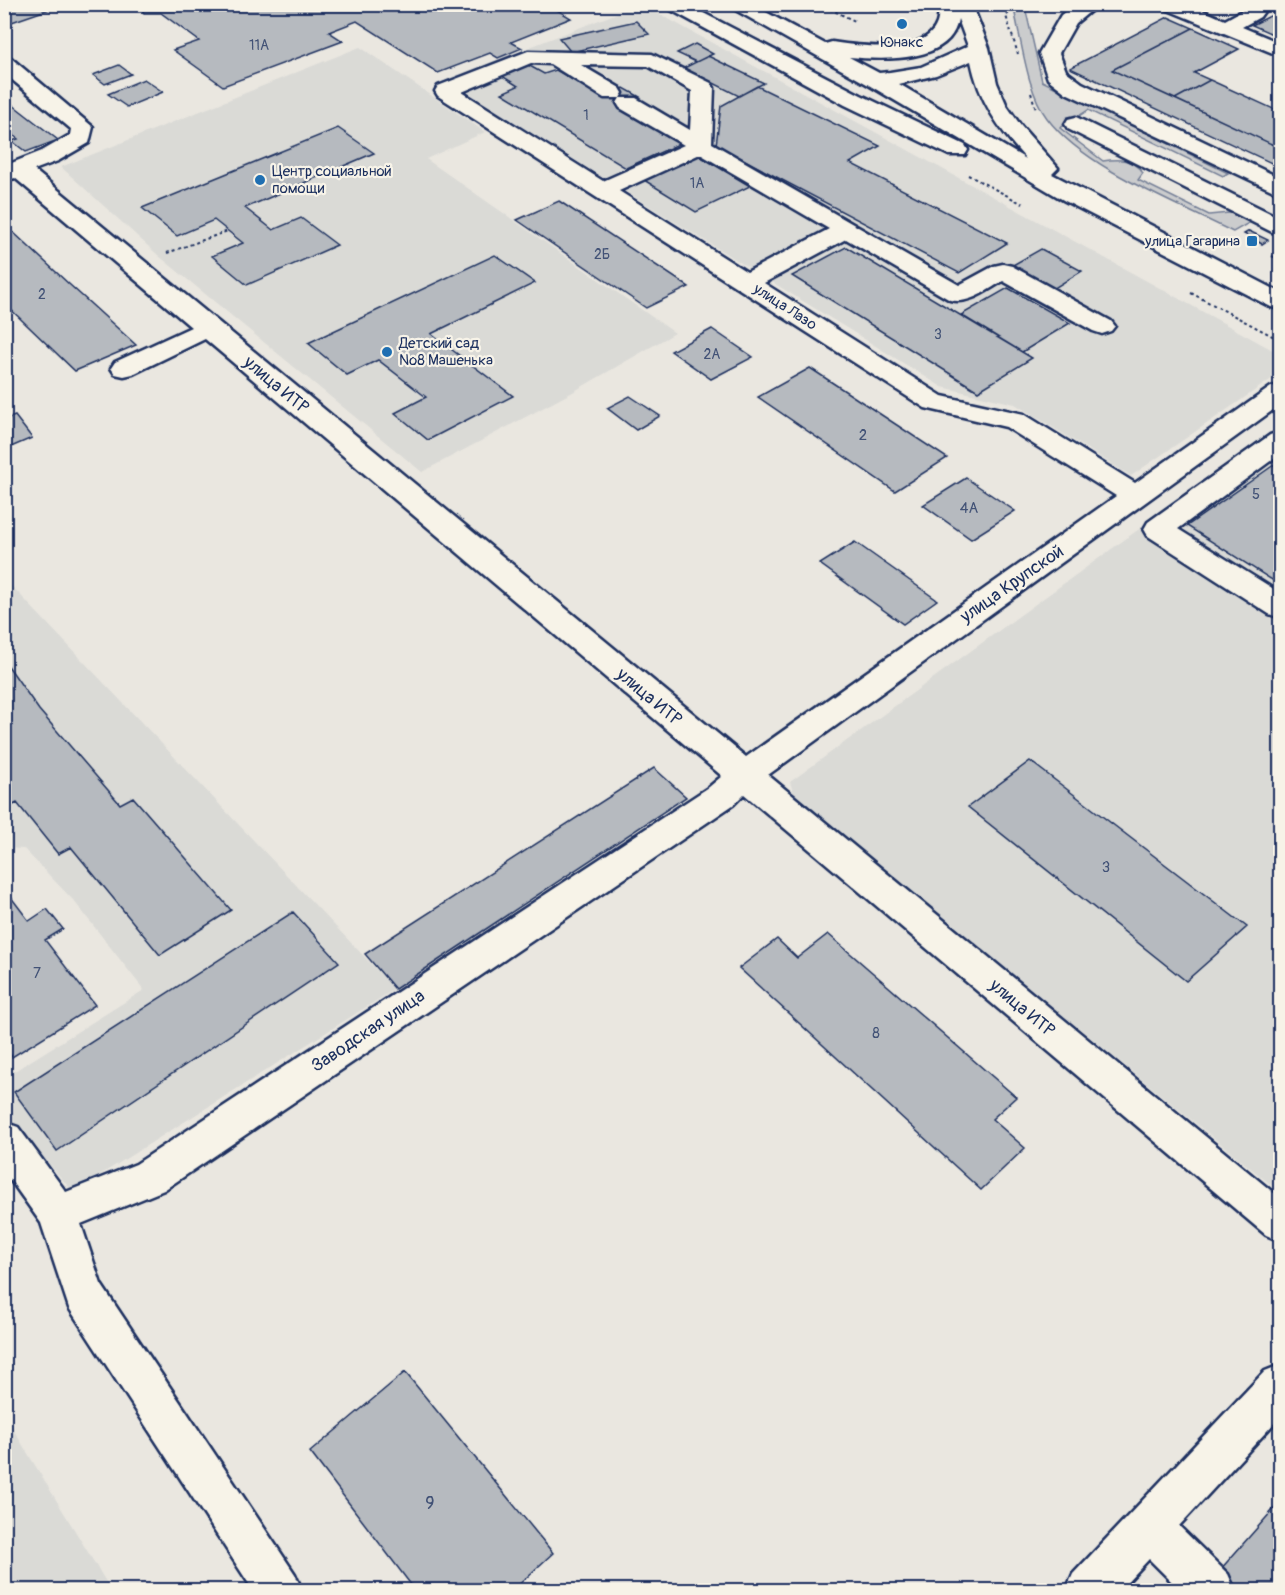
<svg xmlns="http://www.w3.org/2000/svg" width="1285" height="1595" font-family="Pangolin,sans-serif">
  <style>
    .built { fill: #dadad6 }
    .green { fill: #cbcccd; stroke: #737e96; stroke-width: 1.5 }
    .building { fill: #b6babf; stroke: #1b2f5e; stroke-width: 1.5 }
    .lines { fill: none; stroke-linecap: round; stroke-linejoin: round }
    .minor-casing { stroke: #1b2f5e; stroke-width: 5 }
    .major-casing { stroke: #1b2f5e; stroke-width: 5 }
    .path { stroke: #1b2f5e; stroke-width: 2; stroke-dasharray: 3 3; stroke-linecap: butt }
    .minor { fill: #f7f3e8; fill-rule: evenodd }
    .major { fill: #f7f3e8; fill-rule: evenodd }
    .poi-dot { fill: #1f6fb2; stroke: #f7f3e8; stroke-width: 2 }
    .labels { text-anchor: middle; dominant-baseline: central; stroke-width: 4.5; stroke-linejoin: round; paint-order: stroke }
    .far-number-label { font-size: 14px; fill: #425276 }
    .far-poi-label { font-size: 15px; fill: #1b2f5e; stroke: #f7f3e8; text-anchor: start }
    .far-street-label { font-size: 15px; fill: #1b2f5e; stroke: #f7f3e8 }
    .number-label { font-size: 15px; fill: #425276 }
    .street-label { font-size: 18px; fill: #1b2f5e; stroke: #f7f3e8 }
    .near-number-label { font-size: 18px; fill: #425276 }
  </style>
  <rect width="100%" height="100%" fill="#eae7e0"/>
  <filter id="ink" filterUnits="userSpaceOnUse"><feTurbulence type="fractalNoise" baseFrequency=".0167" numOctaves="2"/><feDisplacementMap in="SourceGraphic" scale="12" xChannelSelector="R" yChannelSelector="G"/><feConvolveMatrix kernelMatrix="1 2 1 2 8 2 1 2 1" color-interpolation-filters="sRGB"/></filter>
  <g filter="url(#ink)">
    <path class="built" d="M638,5H643L1280,354V373L1131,476L1015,404L942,387L445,80Z
      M360,47L485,132L426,159L675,333L571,393L422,472L159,256L61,167Z
      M1280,427V1192L795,797L790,782Z
      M5,579L395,989L73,1192L5,1112V1077L144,990L74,901L24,849L5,848Z
      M4,1416H5L111,1590H5Z"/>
    <path class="green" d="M1023,5H1030L1025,7L1042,81L1228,173L1223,176L1088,110L1060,128L1103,161C1120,158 1132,159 1143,173L1138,180L1209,215L1239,212L1254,220L1233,232C1178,204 1084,168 1047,118C1028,93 1022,45 1015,14Z"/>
    <path class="building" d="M4,4H64L6,24Z
      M547,4L571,18L511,42L522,48L498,58L490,53L438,73L357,21L329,32L343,41L223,86L173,50L199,41L161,13H144L141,8L144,4Z
      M1278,12L1280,13L1279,37L1252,25Z
      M1168,17L1193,28L1112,70L1280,148V167L1070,68Z
      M636,21L649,34L571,52L559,38Z
      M1193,28L1239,49L1194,73L1210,80L1175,99L1112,70Z
      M695,44L713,54L696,62L677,53Z
      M708,56L764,83L739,96L684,68Z
      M119,65L131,74L105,84L93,75Z
      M528,65L544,74L556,70L602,97L624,88L640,97L619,107L681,143L626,168L502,93L518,86L502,76Z
      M144,79L163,92L127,107L108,94Z
      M1210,80L1280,112V148L1175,99Z
      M757,86L880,146L850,163L1007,243L959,273L716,145L721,106Z
      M4,98L58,140L26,152L12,141L18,139L4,128Z
      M338,128L374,153L245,208L273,230L301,218L337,245L247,285L212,256L243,243L214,220L177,236L142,208Z
      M698,155L750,186L696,212L644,180Z
      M559,201L689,287L646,308L517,220Z
      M1249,231L1268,240L1262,244L1244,234Z
      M13,232L70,285L136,345L75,371L4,303V235Z
      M846,247L1022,352L1032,358L978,391L792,276Z
      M1041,249L1082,271L1053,289L1011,266Z
      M495,255L535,283L431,334L513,396L428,440L395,413L426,397L378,360L347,375L308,343Z
      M1008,288L1070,323L1022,352L961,315Z
      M712,329L753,357L711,379L671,351Z
      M810,368L877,412L947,458L895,491L758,397Z
      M630,396L660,416L636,430L607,408Z
      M15,416L32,438L4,450V420Z
      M1278,462L1280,463V585L1187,526Z
      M966,478L1015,511L971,539L923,505Z
      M855,542L937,600L903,624L820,564Z
      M4,660L39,710L120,804L133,797L231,910L160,955L71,847L58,854L17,803L4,810Z
      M1030,761L1247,927L1186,981L968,807Z
      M654,768L686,797L395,989L365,954Z
      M4,888L29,921L47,909L63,929L45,940L95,1005L12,1057L4,1046Z
      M293,912L339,962L57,1151L14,1092Z
      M828,934L1016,1097L992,1119L1025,1148L981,1190L739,968L777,939L797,958Z
      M405,1372L553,1553L513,1590H415L310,1452Z
      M1280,1502V1590H1241L1220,1570Z"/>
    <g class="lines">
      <g class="minor-casing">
        <path id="minor" d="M1075,4H1099L1076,23L1059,53L1066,71L1082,83L1280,178V194L1066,93L1048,79L1039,53L1061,15Z
          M1160,4H1188L1225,20L1245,9L1241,4H1261L1265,10L1260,17L1242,27L1280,43V56L1163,8Z
          M528,51L652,54L711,83L714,88L712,143L959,285L994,266L1003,264L1012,266L1111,321L1115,326L1111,331L1102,334L1093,331L1003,281C987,290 969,305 950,300L846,239L764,283L942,396L1024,414L1135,483L1271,387L1280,385V405L768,775L1280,1198V1241L1266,1235L744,794L733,805L164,1190L81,1224L101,1284L295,1574L302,1590H253L69,1308L41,1223L4,1171V1122L18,1127L66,1192L136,1164L709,787L722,776L205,339L133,374L124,376L115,374L111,368L115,362L191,327L15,178L4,181V166L42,151L70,135L71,129L4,73V56L11,58L93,127L89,143L58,161L34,170L746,757L1116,496L1006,427L925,408L438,96L435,91L438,86ZM531,63L550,64L604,98H620L623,93L620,88L581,65L648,66L692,91L690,130L636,98H620L617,103L620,108L684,145L603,181L462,92ZM700,154L829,229L747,272L619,191Z
          M1076,117L1280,218V234L1272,232L1068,129L1065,124L1068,119Z
          M1280,432V454L1178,529L1280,593V618L1269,614L1148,536L1144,529L1148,522L1270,435Z
          M1280,1365V1417L1179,1526L1228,1574L1235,1590H1180L1149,1559L1120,1590H1066L1073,1574L1265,1371Z"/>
      </g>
      <g class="major-casing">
        <path id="major" d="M660,4H686L861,95L965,145L968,150L965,155H949L845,105Z
          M725,4H751L825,44L832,42C858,46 926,56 937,23C939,18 938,10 939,4H972L989,48L997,83L1007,106L1021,126L1058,168L1052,174L1280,292V309L1271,307L1065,201L867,84ZM958,19L968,46L921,67L890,72L879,73L849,57C882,60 951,64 958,19ZM971,61C979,101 999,129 1026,159L899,84L936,75Z"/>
      </g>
      <path class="path" d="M819,4L855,21
        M1017,4L1006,16L1018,54
        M1031,93L1036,109
        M968,175L1023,204
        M167,253L228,231
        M1272,256L1280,260
        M1191,293L1280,340"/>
      <use href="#minor" class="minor"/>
      <use href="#major" class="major"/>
    </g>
  </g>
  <g class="poi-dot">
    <circle cx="902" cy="24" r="6"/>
    <circle cx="260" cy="180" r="6"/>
    <rect x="1246" y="235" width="12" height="12" rx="3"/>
    <circle cx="387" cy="352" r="6"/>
  </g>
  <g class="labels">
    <g class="far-number-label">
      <text x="259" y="45">11А</text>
      <text x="586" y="115">1</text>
      <text x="697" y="183">1А</text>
      <text x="602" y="254">2Б</text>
      <text x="42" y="294">2</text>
      <text x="938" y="334">3</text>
      <text x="712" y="354">2А</text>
    </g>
    <g class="far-poi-label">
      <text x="902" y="42" text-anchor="middle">Юнакс</text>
      <text x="272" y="171">Центр социальной<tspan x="272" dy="17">помощи</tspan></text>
      <text x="1240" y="241" text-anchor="end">улица Гагарина</text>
      <text x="399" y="343">Детский сад<tspan x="399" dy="17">№8 Машенька</tspan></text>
    </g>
    <g class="far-street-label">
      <text transform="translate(785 307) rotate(33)">улица Лазо</text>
    </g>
    <g class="number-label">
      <text x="863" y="435">2</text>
      <text x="1256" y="494">5</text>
      <text x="969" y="508">4А</text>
      <text x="1106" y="867">3</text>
      <text x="37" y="973">7</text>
      <text x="876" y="1033">8</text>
    </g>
    <g class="street-label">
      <text transform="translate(276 385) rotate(40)">улица ИТР</text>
      <text transform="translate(1012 584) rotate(-35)">улица Крупской</text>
      <text transform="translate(649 697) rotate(40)">улица ИТР</text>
      <text transform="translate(1022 1008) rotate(40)">улица ИТР</text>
      <text transform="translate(368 1031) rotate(-34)">Заводская улица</text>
    </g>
    <g class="near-number-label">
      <text x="430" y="1503">9</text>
    </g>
  </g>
  <rect width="1285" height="1595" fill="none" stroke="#f7f3e8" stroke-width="24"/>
  <rect x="12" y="12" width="1261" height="1571" fill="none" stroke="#1b2f5e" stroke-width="2" filter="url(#ink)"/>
</svg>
